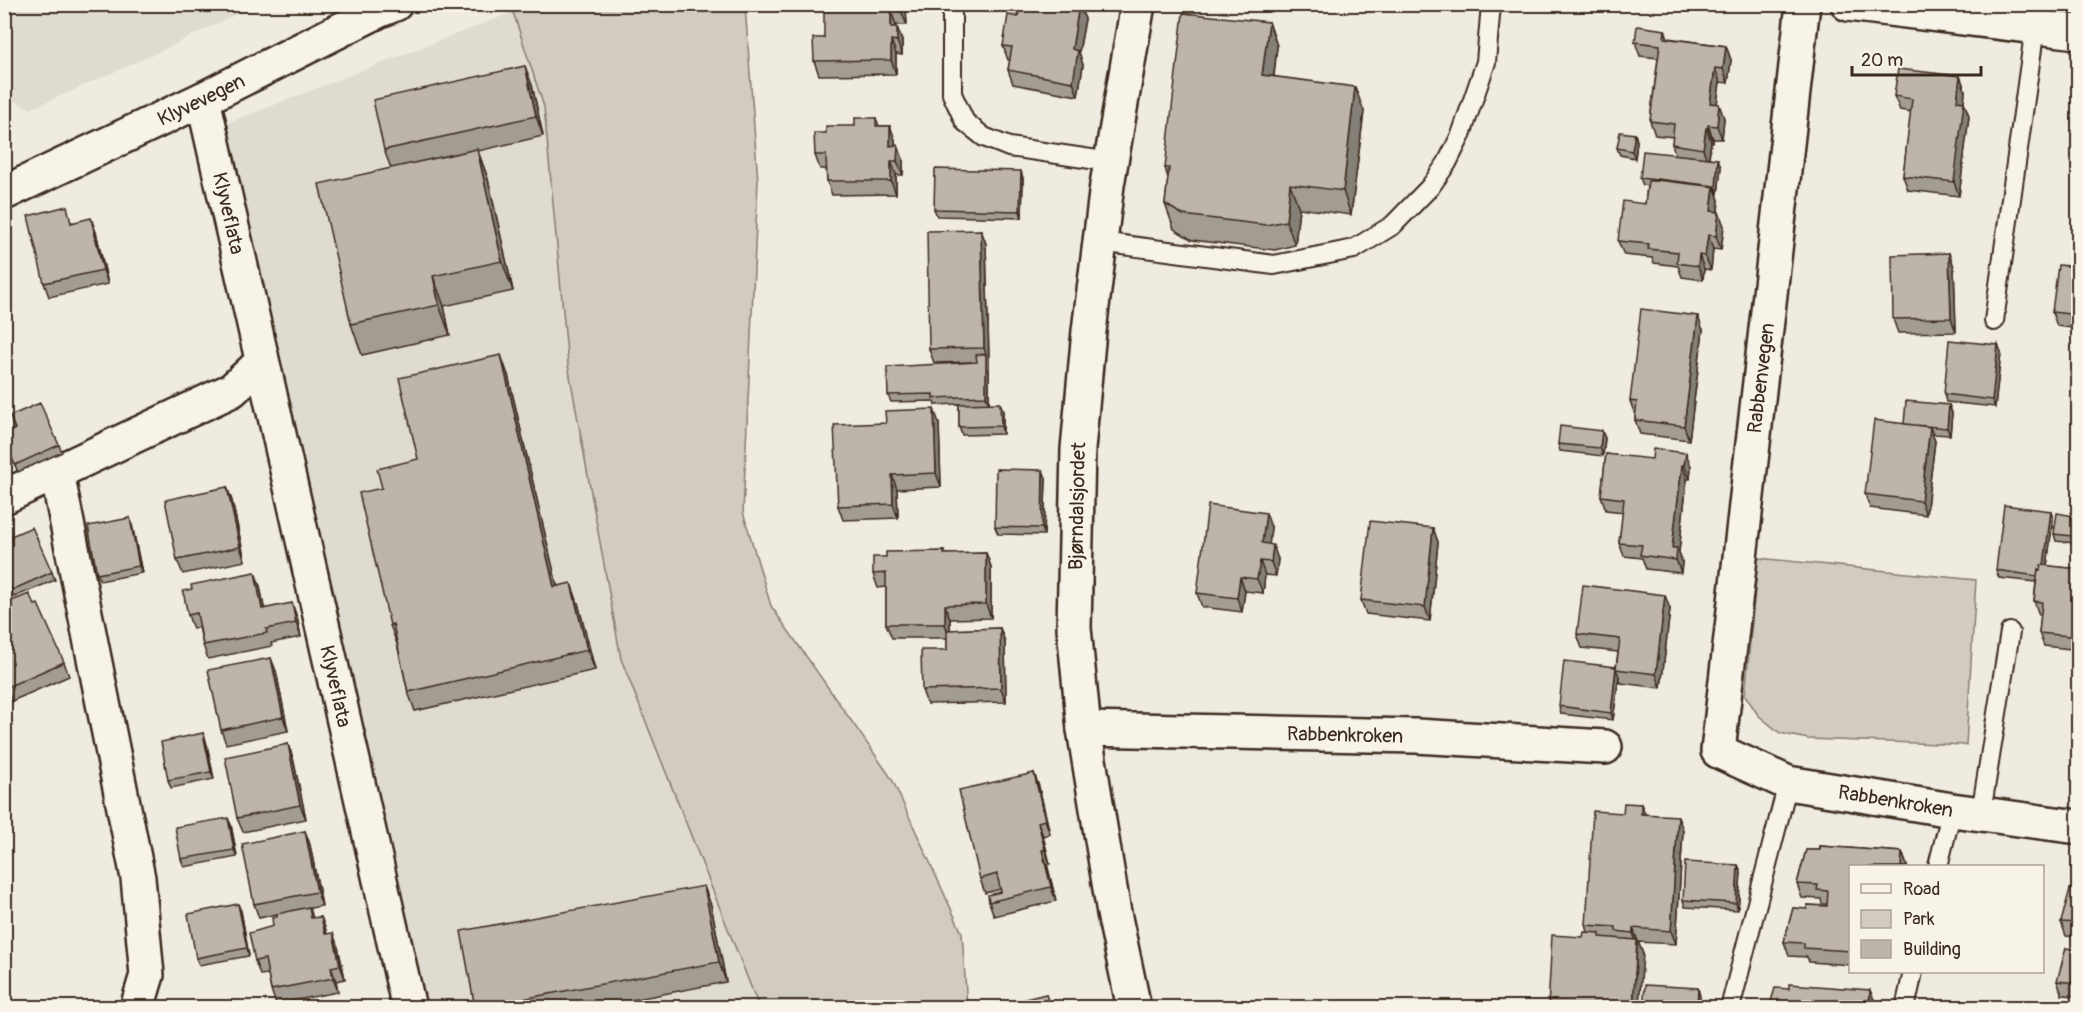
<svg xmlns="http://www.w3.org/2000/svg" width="2083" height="1012" font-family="Pangolin,sans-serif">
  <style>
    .built { fill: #e0dbd0 }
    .green { fill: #d1cbc0; stroke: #867a6f; stroke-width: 1.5 }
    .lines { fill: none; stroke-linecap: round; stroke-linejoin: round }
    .service-casing { stroke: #3b2a1e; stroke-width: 22 }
    .minor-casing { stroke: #3b2a1e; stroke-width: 38 }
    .service { stroke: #f7f3e8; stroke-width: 18 }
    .minor { stroke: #f7f3e8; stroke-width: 33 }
    .wall { fill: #a39c92; stroke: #3b2a1e; stroke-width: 1.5 }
    .shaded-wall { fill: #847f77; stroke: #3b2a1e; stroke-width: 1.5 }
    .building { fill: #bdb5aa; stroke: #3b2a1e; stroke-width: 1.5 }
    .labels { text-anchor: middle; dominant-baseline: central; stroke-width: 4.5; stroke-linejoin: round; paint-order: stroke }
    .street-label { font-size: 20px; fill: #3b2a1e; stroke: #f7f3e8 }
  </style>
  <rect width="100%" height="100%" fill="#efebe0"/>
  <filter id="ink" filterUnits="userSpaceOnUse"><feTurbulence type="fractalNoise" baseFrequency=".0167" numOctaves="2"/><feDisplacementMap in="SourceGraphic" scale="12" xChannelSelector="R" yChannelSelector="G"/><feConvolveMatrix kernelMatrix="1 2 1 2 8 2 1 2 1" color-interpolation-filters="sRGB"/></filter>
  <g filter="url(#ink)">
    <path class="built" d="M5,4H255V5L163,50L31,109L6,97L5,94Z
      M513,12L544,107L568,365L759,1007H406L225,124Z"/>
    <path class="green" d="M530,5H745L758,181L743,512L771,606L892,779L962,933L967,1007H759L621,659L568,365L544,107L513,12Z
      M1758,558L1976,580L1966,745L1808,739L1780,733L1758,715L1745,695Z"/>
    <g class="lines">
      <g class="service-casing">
        <path id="service" d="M952,4V94L965,122L984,137L1009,147L1111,162
          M1100,242L1274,265L1354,249L1393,225L1430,187L1447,163L1461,135L1486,62L1491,4
          M1994,321L2035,27
          M1981,813L2010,632
          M1938,866L1952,810
          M1730,1008L1788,783
          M1905,1008L1913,972"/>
      </g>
      <g class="minor-casing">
        <g id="minor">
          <path id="s1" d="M1803,4L1718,751L1788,783L1952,810L2078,827"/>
          <path d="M1848,4L2078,32"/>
          <path id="s2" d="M203,99L409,1008"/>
          <path id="s3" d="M4,193L203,99L378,11L395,4"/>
          <path d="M57,473L138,878L147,975L137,1008"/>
          <path d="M4,497L232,390L261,363"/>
          <path id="s4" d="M1084,729L1416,736L1605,747"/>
          <path id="s5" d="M1134,1008L1114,913L1084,729L1074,628L1078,449L1089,331L1107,185L1138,4"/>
        </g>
      </g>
      <use href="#service" class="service"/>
      <use href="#minor" class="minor"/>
    </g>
    <path class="wall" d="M829,4H905L907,25H896V27H897L902,41V55L896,54V74L819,75L814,61L824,38L830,9Z
      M982,4L1079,5L1085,19L1079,52L1083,65L1078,96L1013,84L1008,70L1010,60H1008L1003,46L1018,14L983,7Z
      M1269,22L1277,46L1274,77L1364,111L1351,215L1299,208L1295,245L1275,250L1192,240L1174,229L1165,204L1168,178L1165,168Z
      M1665,30L1668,38L1726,46L1731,60L1728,83L1720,82L1717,104L1724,118L1722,139H1713V142H1711L1709,158L1721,167L1718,194H1717L1719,200L1718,212L1724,226L1721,250L1713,249L1711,270L1704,269L1703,280L1682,277L1678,266L1654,263L1652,258L1624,255L1618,241L1645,204L1647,186L1643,185L1640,178L1675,154L1672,144L1673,137L1655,135L1650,121L1658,58L1640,56L1635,42Z
      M1960,76L1965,90L1964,102L1969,116L1959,196L1908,190L1903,176L1911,112L1900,110L1894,96Z
      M532,85L543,136L478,151L488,179L513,291L444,306L450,335L362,355L351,324L391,168L384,150Z
      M876,118L879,126H890L895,140V146L903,159V175H896V194L832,195L827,181L826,169H820L815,155L826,133L855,126Z
      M1635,134L1637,141L1635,158L1620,155L1617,148Z
      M1023,178L1022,218L937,216L934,209Z
      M72,222L96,232L108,284L49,297L44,283Z
      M981,230L986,244L989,362V403L1003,410V434L962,435L959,427V404L935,405L934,401L891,402L888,395L971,362L934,363L929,349Z
      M1949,253L1954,267L1956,332L1898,333L1893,319Z
      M2079,267V329L2057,326L2052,312Z
      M1703,330L1689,440L1640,434L1635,420V415L1630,401Z
      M1998,345L2001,352L1995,407L1946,402L1944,394Z
      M508,375L557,586L578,603L595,670L415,711L408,692L397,644L390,625L382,488L418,459Z
      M1949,405L1952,413L1950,435L1932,434L1935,441L1926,515L1870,508L1865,494L1905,424Z
      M10,416L59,445L62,452L18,472L7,448L4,449V424L8,432L14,429Z
      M939,423L941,487L897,489L898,518L843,520L838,506Z
      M1605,438L1603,456L1560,451L1558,444Z
      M1606,454L1691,466L1690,479H1687L1679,552L1682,562L1681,573L1646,569L1642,558L1624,556L1619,543L1623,512L1606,510L1601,496Z
      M1046,478L1044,535L998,534L995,527Z
      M227,487L232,501L245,561L183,574L177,560Z
      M2051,511L2053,518L2047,566L2079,569V650L2044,646L2039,633L2041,615H2039L2034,601L2036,582L1999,578L1996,570Z
      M130,518L132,525L142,573L100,581L97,574Z
      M2077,523L2074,543L2056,541L2054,534Z
      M1271,527L1269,544L1278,559L1276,576L1265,575L1263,593L1245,591L1242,612L1202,607L1197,593Z
      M1433,528L1438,542L1430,621L1366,614L1361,600Z
      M4,539L52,572L55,580L14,597L4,575Z
      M944,551L945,554L986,553L991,567V618L950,619V630L1000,628L1005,642L1006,702L927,704L922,690L947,650V638H892L886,624V587L878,588L873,574L886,557Z
      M260,586L264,608L297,617L301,637L271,643L272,646L208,659L203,645L199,627L193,629L188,615Z
      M4,607L64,662L69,676L12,701L4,684V619L8,617Z
      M1670,609L1661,688L1621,683L1619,676L1613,720L1561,714L1559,706L1616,667L1618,652L1582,648L1577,634Z
      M276,671L288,731L226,744L221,730Z
      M203,733L206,741L214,779L171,788L168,780Z
      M288,744L293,758L306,819L243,832L237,818Z
      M1034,773L1039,787L1050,834L1043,836L1050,864H1047L1056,901L994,916L989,902L1001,892V889L985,893L980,879Z
      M1641,804L1645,814L1683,830L1676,944L1638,942L1643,954L1583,937L1588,932L1586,925L1623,813Z
      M231,825L237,857L184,867L181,859Z
      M305,831L310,845L322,906L310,908L313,918L321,917L327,934L338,947L345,979L336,981L338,992L276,1004L271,990L268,974L260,975L255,961L273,926L277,917V914L259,918L254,904Z
      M1820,846L1902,852L1907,866V867H1851V965L1809,962L1807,957L1789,956L1784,942L1793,908L1807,909V905L1827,906V904H1822L1821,899L1802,898L1797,884L1806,850H1820Z
      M1738,865L1741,872L1738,910L1685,907L1683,900Z
      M2079,890V937L2066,936L2061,922Z
      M711,905L726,982L590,1008H475Z
      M241,911L249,956L199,965L196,958Z
      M2079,950V996L2062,995L2057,981Z"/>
    <path class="shaded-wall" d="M901,4H905L906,7L907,25L901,11Z
      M1079,5L1085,19L1079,52L1083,65L1078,96L1073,82L1072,49Z
      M891,11L896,25V41L891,27Z
      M1269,22L1277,46L1271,100L1262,75Z
      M897,27L902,41V55L897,41Z
      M1665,30L1670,44L1664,38Z
      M891,40L896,54V74L891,60Z
      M1726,46L1731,60L1728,83L1723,69Z
      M525,66L532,85L543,136L536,116Z
      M1715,68L1720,82L1715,117L1710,103Z
      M1960,76L1965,90L1964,102L1969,116L1959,196L1954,182L1957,101Z
      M1355,87L1364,111L1351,215L1343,191Z
      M1719,104L1724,118L1722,139L1717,126Z
      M1708,125L1713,139V142L1708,128Z
      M890,126L895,140V160L890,146Z
      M1706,128L1711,142L1708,162L1703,149Z
      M1635,134L1637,141L1635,158L1632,151Z
      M898,145L903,159V175L897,161Z
      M477,149L488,179L513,291L502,261Z
      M1718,159L1721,167L1718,194L1716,187Z
      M891,161L896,175V194L891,181Z
      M1021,171L1023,178L1022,218L1020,211Z
      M1290,184L1299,208L1295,245L1286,221Z
      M1714,186L1719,200L1716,225L1711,211Z
      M1719,212L1724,226L1721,250L1716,236Z
      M91,218L96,232L108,284L103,270Z
      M981,230L986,244L989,362V404L986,396V354L984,348Z
      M1708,235L1713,249L1711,270L1705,256Z
      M1949,253L1954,267L1956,332L1951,318Z
      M1699,255L1704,269L1703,280L1698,266Z
      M433,276L444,306L450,335L439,305Z
      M1698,316L1703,330L1689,440L1684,426Z
      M1998,345L2001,352L1995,407L1992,400Z
      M501,355L508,375L562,607L554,587Z
      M1000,403L1003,410V434L1001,426Z
      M1949,405L1952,413L1950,435L1947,428Z
      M934,409L939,423L941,487L936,473Z
      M1930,427L1935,441L1926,515L1921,501Z
      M1602,431L1605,438L1603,456L1600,448Z
      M1686,453L1691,466L1690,479L1684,465Z
      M1682,465L1687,479L1679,552L1682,562L1681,573L1672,548Z
      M1043,470L1046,478L1044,535L1042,528Z
      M892,475L897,489L898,518L893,504Z
      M227,487L232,501L245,561L240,547Z
      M2051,511L2053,518L2045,584L2042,576Z
      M1266,513L1271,527L1268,557L1262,543Z
      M2074,516L2077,523L2074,543L2072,536Z
      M130,518L132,525L142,573L139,566Z
      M1433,528L1438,542L1430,621L1425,607Z
      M1273,545L1278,559L1276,576L1271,562Z
      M986,553L991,567V618L986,604Z
      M1260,561L1265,575L1263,593L1257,579Z
      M255,572L260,586L267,623L262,609Z
      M1240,577L1245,591L1242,612L1237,598Z
      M571,583L578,603L595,670L587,650Z
      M1665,595L1670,609L1661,688L1656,674Z
      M292,603L297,617L301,637L296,623Z
      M945,605L950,619V638L945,624Z
      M1000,628L1005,642L1006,702L1001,688Z
      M271,658L276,671L288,731L283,717Z
      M1616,669L1619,676L1613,720L1611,713Z
      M203,733L206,741L214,779L211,772Z
      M288,744L293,758L306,819L300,805Z
      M1034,773L1039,787L1050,834L1045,820Z
      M1641,804L1646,818L1641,814Z
      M1678,816L1683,830L1676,944L1671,931Z
      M228,818L231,825L237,857L234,850Z
      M1038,822L1043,836L1050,864L1045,850Z
      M305,831L310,845L322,906L317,892Z
      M1042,850L1047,864L1056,901L1051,887Z
      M1902,852L1907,866V867H1901Z
      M1738,865L1741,872L1738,910L1736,903Z
      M704,886L711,905L726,982L719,962Z
      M238,904L241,911L249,956L247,948Z
      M321,917L326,930L330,948L325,934Z
      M1633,928L1643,954L1639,1008H1633L1637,945L1633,933Z
      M333,933L338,947L345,979L340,965Z
      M331,967L336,981L338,992L333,978Z
      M1698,988L1700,996V1008H1697Z
      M1870,990L1876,1004L1875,1008H1869Z"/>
    <path class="building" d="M855,4H901V11H891V27H897V41L891,40V60L814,61L813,38H824V9H856Z
      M1004,4H1020L1019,7Z
      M1020,4L1079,5L1072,49L1078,51L1073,82L1008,70L1012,47L1003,46L1008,15L1018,17Z
      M1183,13L1269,22L1262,75L1355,87L1343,191L1290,184L1286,221L1266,225L1183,215L1165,204L1169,168H1165Z
      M1637,26L1665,30L1664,38L1726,46L1723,69L1715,68L1710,103L1719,104L1717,126L1708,125V128H1706L1703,149L1672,144L1674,124L1650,121L1660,45L1635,42Z
      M525,66L536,116L384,150L373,100Z
      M1898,69L1960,76L1957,101L1964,102L1954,182L1903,176L1912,99L1894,96Z
      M855,118H876V126H890V146L898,145L897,161H891V181H827L826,155H815L814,133H826V126H855Z
      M1620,132L1635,134L1632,151L1617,148Z
      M477,149L502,261L433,276L439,305L351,324L319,184Z
      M1643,151L1718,159L1716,187L1640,178Z
      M935,169L1021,171L1020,211L934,209Z
      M1657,179L1714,186L1711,211L1719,212L1716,236L1708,235L1705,256L1699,255L1698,266L1677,263L1678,252L1648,249L1649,244L1618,241L1623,201L1645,204L1648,181H1657Z
      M67,206L71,223L91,218L103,270L44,283L28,216Z
      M981,230L984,348L929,349L927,231Z
      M1949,253L1951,318L1893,319L1892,255Z
      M2058,265L2079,267V315L2052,312Z
      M1641,309L1698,316L1684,426L1635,420L1637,402L1630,401Z
      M1949,340L1998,345L1992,400L1944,394Z
      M986,354V396L933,398V394L888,395L887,367L977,362L976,355Z
      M501,355L554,587L571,583L587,650L408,692L393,624L390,625L359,493L382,488L377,469L418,459L399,378Z
      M1906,401L1949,405L1947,428L1904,424Z
      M40,403L59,445L15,465L5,441L10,438L8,432L15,429L10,416Z
      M1000,403L1001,426L959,427V404Z
      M934,409L936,473L892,475L893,504L838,506L834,425L886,423L885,411Z
      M1874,420L1930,427L1921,501L1865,494Z
      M4,424L8,432L4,433Z
      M1560,426L1602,431L1600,448L1558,444Z
      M1653,449L1686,453L1684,465H1682L1672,548H1677L1676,560L1640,555L1642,545L1619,543L1624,499L1601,496L1606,454L1652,459Z
      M996,469L1043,470L1042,528L995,527Z
      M227,487L240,547L177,560L165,500Z
      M1208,505L1266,513L1262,543L1273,545L1271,562L1260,561L1257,579L1240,577L1237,598L1197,593Z
      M2004,505L2051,511L2044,565H2041L2040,570L2038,569L2037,576L1996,570Z
      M2057,513L2074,516L2072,536L2054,534Z
      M130,518L139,566L97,574L88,526Z
      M1370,521L1433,528L1425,607L1361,600Z
      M32,527L52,572L12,590L4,573V539Z
      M944,551V554L986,553V604L945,605V624H886V573L873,574V557H886V552Z
      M2041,565L2079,569V637L2039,633L2042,602L2034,601L2038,569L2040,570Z
      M255,572L262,609L292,603L296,623L266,629L267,633L203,645L197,613L188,615L183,591L192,589L191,585Z
      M1583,585L1665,595L1656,674L1616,669L1620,639L1577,634Z
      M29,594L35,605L38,604L64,662L7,687L4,681V619L9,617L4,604Z
      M1000,628L1001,688L922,690L921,650H947V630Z
      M271,658L283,717L221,730L208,670Z
      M1564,661L1616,667L1611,713L1559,706Z
      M203,733L211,772L168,780L161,742Z
      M288,744L300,805L237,818L225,757Z
      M1034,773L1045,820L1038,822L1045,850H1042L1051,887L989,902L988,895L1001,892L997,874L980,879L959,790Z
      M1624,803L1641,804V814L1678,816L1671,931L1633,928V933L1616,931V927L1586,925L1593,811L1623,813Z
      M228,818L234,850L181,859L175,827Z
      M305,831L317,892L254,904L242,844Z
      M1820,846L1902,852L1901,867H1851V951L1804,948V943L1784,942L1793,908L1807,909V905L1827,906L1828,891L1817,890L1818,885L1797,884L1806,850H1820Z
      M1685,862L1738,865L1736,903L1683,900Z
      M704,886L719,962L475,1008L461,931Z
      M2070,889L2079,890V923L2061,922Z
      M238,904L247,948L196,958L188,914Z
      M309,907L311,918L321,917L325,934L333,933L340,965L331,967L333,978L271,990L265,959L255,961L249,933L273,926L272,918L277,917V914Z
      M1584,932L1600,933V937L1637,940L1633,1008H1548L1552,935L1583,937Z
      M2066,948L2079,950V988H2077V983L2057,981Z
      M1789,984L1870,990L1869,1008H1769L1775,988L1789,989Z
      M1645,985L1698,988L1697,1008H1643Z
      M1046,994L1050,1008H993V1007Z
      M2055,1001L2079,1003V1008H2041V1005L2055,1006Z"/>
  </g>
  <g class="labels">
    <g class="street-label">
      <text stroke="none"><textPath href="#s3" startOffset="218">Klyvevegen</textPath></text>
      <text stroke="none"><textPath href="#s2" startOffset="117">Klyveflata</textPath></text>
      <text transform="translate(1761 378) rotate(-83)">Rabbenvegen</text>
      <text stroke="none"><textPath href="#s5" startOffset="507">Bjørndalsjordet</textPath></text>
      <text stroke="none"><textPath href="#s2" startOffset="602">Klyveflata</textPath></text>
      <text stroke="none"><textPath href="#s4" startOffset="261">Rabbenkroken</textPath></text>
      <text stroke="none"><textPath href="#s1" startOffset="938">Rabbenkroken</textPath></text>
    </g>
  </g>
  <rect width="2083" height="1012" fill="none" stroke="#f7f3e8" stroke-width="24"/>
  <rect x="12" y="12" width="2059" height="988" fill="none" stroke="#3b2a1e" stroke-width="2" filter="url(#ink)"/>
  <rect x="1849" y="865" width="195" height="108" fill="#f7f3e8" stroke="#aca397" stroke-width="1.5"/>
  <rect x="1861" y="884" width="30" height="9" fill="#f7f3e8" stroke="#aca397" stroke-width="1.5"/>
  <text x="1903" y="895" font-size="18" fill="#3b2a1e">Road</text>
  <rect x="1861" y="910" width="30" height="18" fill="#d1cbc0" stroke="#aca397" stroke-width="1.5"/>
  <text x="1903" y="925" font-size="18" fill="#3b2a1e">Park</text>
  <rect x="1861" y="940" width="30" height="18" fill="#bdb5aa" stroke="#aca397" stroke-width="1.5"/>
  <text x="1903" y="955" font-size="18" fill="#3b2a1e">Building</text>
  <path d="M1852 66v9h129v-9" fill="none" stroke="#3b2a1e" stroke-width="3"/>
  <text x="1861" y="66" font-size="18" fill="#3b2a1e" stroke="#f7f3e8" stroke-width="4.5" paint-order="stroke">20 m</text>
</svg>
